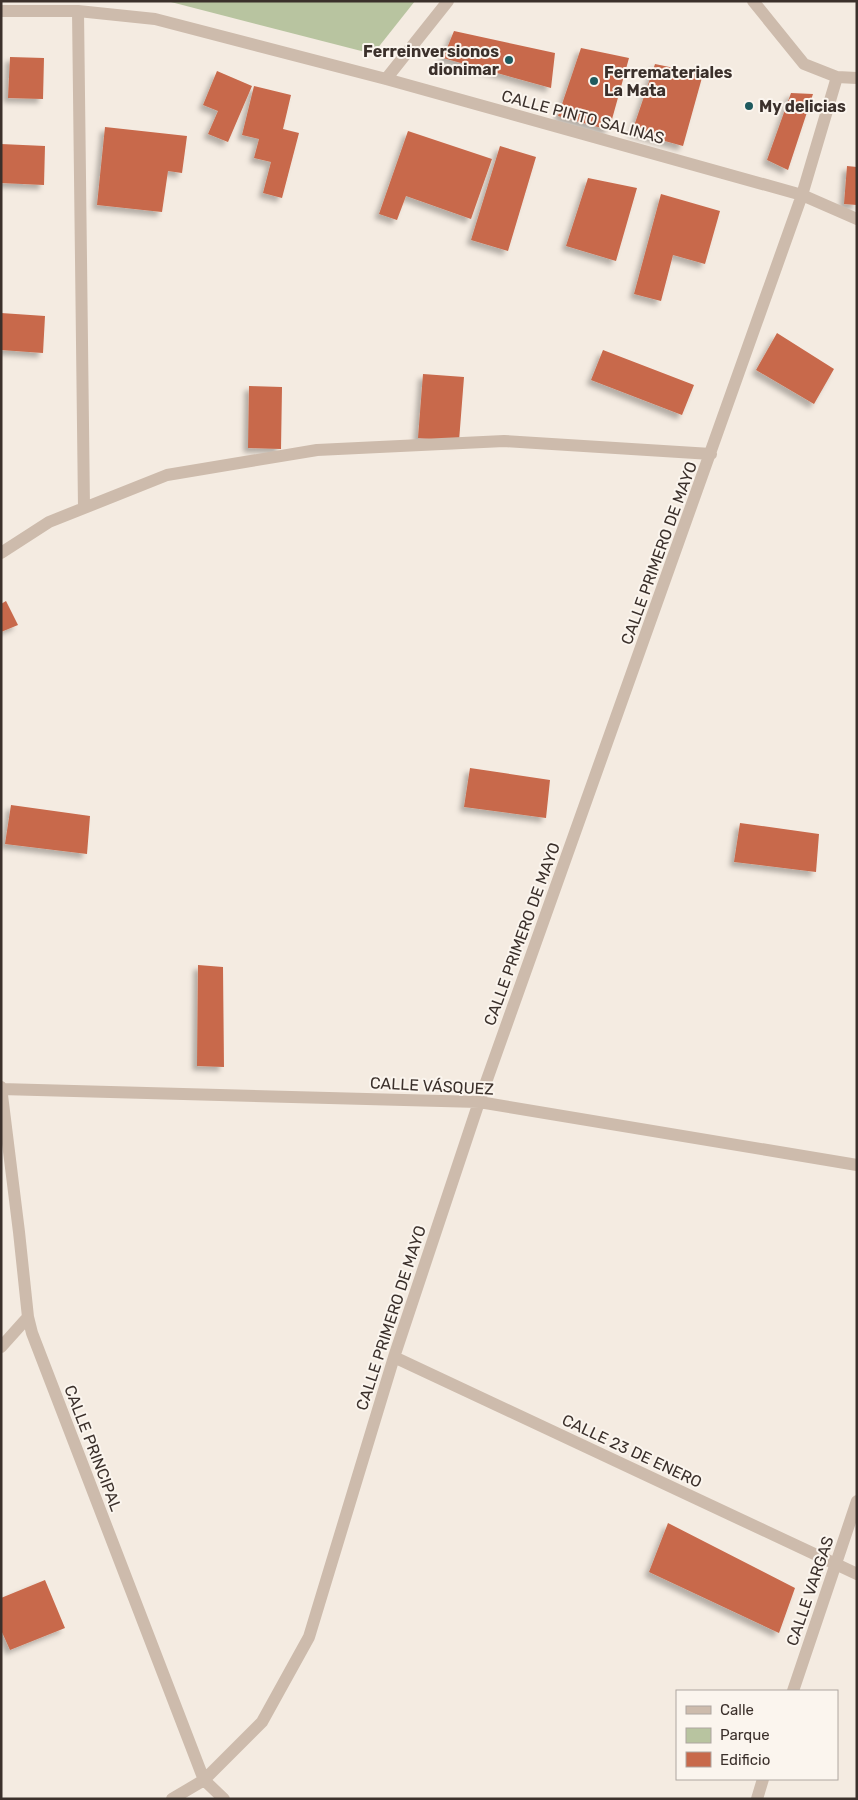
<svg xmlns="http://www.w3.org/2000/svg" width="858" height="1800" font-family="Rubik,sans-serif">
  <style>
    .green { fill: #b8c4a0 }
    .building { fill: #c8694b; filter: url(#shadow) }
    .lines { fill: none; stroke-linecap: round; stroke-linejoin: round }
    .minor { stroke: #cdbbac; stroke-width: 12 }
    .poi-dot { fill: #1f5a5e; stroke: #fbf5ee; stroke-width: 2 }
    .labels { text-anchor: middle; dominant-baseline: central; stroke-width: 4; stroke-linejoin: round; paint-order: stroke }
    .poi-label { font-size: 16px; font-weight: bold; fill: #3b302b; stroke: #fbf5ee; text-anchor: start }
    .street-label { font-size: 16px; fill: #3b302b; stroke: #fbf5ee }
  </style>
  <defs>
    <filter id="shadow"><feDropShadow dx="-4.5" dy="4.5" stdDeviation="2.5" flood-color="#0004"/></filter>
  </defs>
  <rect width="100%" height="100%" fill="#f4ebe1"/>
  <path class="green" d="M167,1H415L373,54Z"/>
  <path class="building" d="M454,31L555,53L551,88L443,58Z
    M581,48L629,58L609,130L558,116Z
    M10,57L44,58L43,99L8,98Z
    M655,64L703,74L683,146L632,132Z
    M217,71L252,86L228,142L208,134L218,111L203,105Z
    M254,86L291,95L283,129L299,133L282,198L263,193L271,162L254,158L259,139L242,135Z
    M791,93L813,94L788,170L767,160Z
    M105,127L187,136L182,173L168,171L162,212L97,205Z
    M408,131L492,159L471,219L406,196L397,220L379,214Z
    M1,144L45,146L44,185L1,183Z
    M500,146L536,157L508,251L471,240Z
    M847,166L857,167V205L844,204Z
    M588,178L637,188L616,261L566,246Z
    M661,194L720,211L705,264L673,255L661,301L634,294Z
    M1,313L45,316L43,353L1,350Z
    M777,333L834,369L814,404L756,370Z
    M603,350L694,385L682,415L591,380Z
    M423,374L464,377L459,441L418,438Z
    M249,386L282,387L281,449L248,448Z
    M6,601L18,625L1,632V604Z
    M470,768L550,780L546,818L464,807Z
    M11,805L90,816L87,854L5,844Z
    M740,823L819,834L816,872L734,862Z
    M198,965L223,967L224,1067L197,1066Z
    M668,1523L795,1588L779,1633L649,1572Z
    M45,1580L65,1628L10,1650L1,1630V1598Z"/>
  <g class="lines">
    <path class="minor" d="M753,1L804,64L837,77L857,78
      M1,11H78L155,19L386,79L802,195L857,219
      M78,11L84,508
      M386,79L448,1
      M1,553L49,522L167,475L317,450L504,441L711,454
      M1,1087L19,1232L28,1317L32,1333L204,1780L224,1799
      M1,1089L479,1102L857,1165
      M1,1347L28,1317
      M394,1357L857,1574
      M793,1691L857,1501
      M172,1799L204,1780L262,1722L309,1637L394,1357L479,1102L802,195L837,77
      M757,1799L763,1779"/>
  </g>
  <g class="poi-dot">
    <circle cx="509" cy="60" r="5"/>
    <circle cx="594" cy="81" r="5"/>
    <circle cx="749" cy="106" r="5"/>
  </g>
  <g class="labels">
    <g class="poi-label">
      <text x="499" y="51" text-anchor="end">Ferreinversionos<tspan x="499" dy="18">dionimar</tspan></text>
      <text x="604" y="72">Ferremateriales<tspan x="604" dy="18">La Mata</tspan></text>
      <text x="759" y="106">My delicias</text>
    </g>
    <g class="street-label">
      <text transform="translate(583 117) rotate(15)">CALLE PINTO SALINAS</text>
      <text transform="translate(659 553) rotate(-70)">CALLE PRIMERO DE MAYO</text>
      <text transform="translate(522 934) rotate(-70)">CALLE PRIMERO DE MAYO</text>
      <text transform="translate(432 1086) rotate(3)">CALLE VÁSQUEZ</text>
      <text transform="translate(391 1318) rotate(-72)">CALLE PRIMERO DE MAYO</text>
      <text transform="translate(93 1448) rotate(69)">CALLE PRINCIPAL</text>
      <text transform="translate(632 1451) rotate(25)">CALLE 23 DE ENERO</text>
      <text transform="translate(810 1591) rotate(-71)">CALLE VARGAS</text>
    </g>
  </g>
  <rect width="858" height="1800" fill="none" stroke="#3b302b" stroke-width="5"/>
  <rect x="676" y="1690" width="162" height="90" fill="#fbf5ee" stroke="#aea6a0"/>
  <rect x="686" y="1706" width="25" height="8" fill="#cdbbac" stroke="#aea6a0"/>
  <text x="720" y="1715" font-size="15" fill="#3b302b">Calle</text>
  <rect x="686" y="1728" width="25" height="15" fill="#b8c4a0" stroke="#aea6a0"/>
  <text x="720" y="1740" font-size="15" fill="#3b302b">Parque</text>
  <rect x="686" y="1752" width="25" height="15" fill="#c8694b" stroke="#aea6a0"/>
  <text x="720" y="1765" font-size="15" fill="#3b302b">Edificio</text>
</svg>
